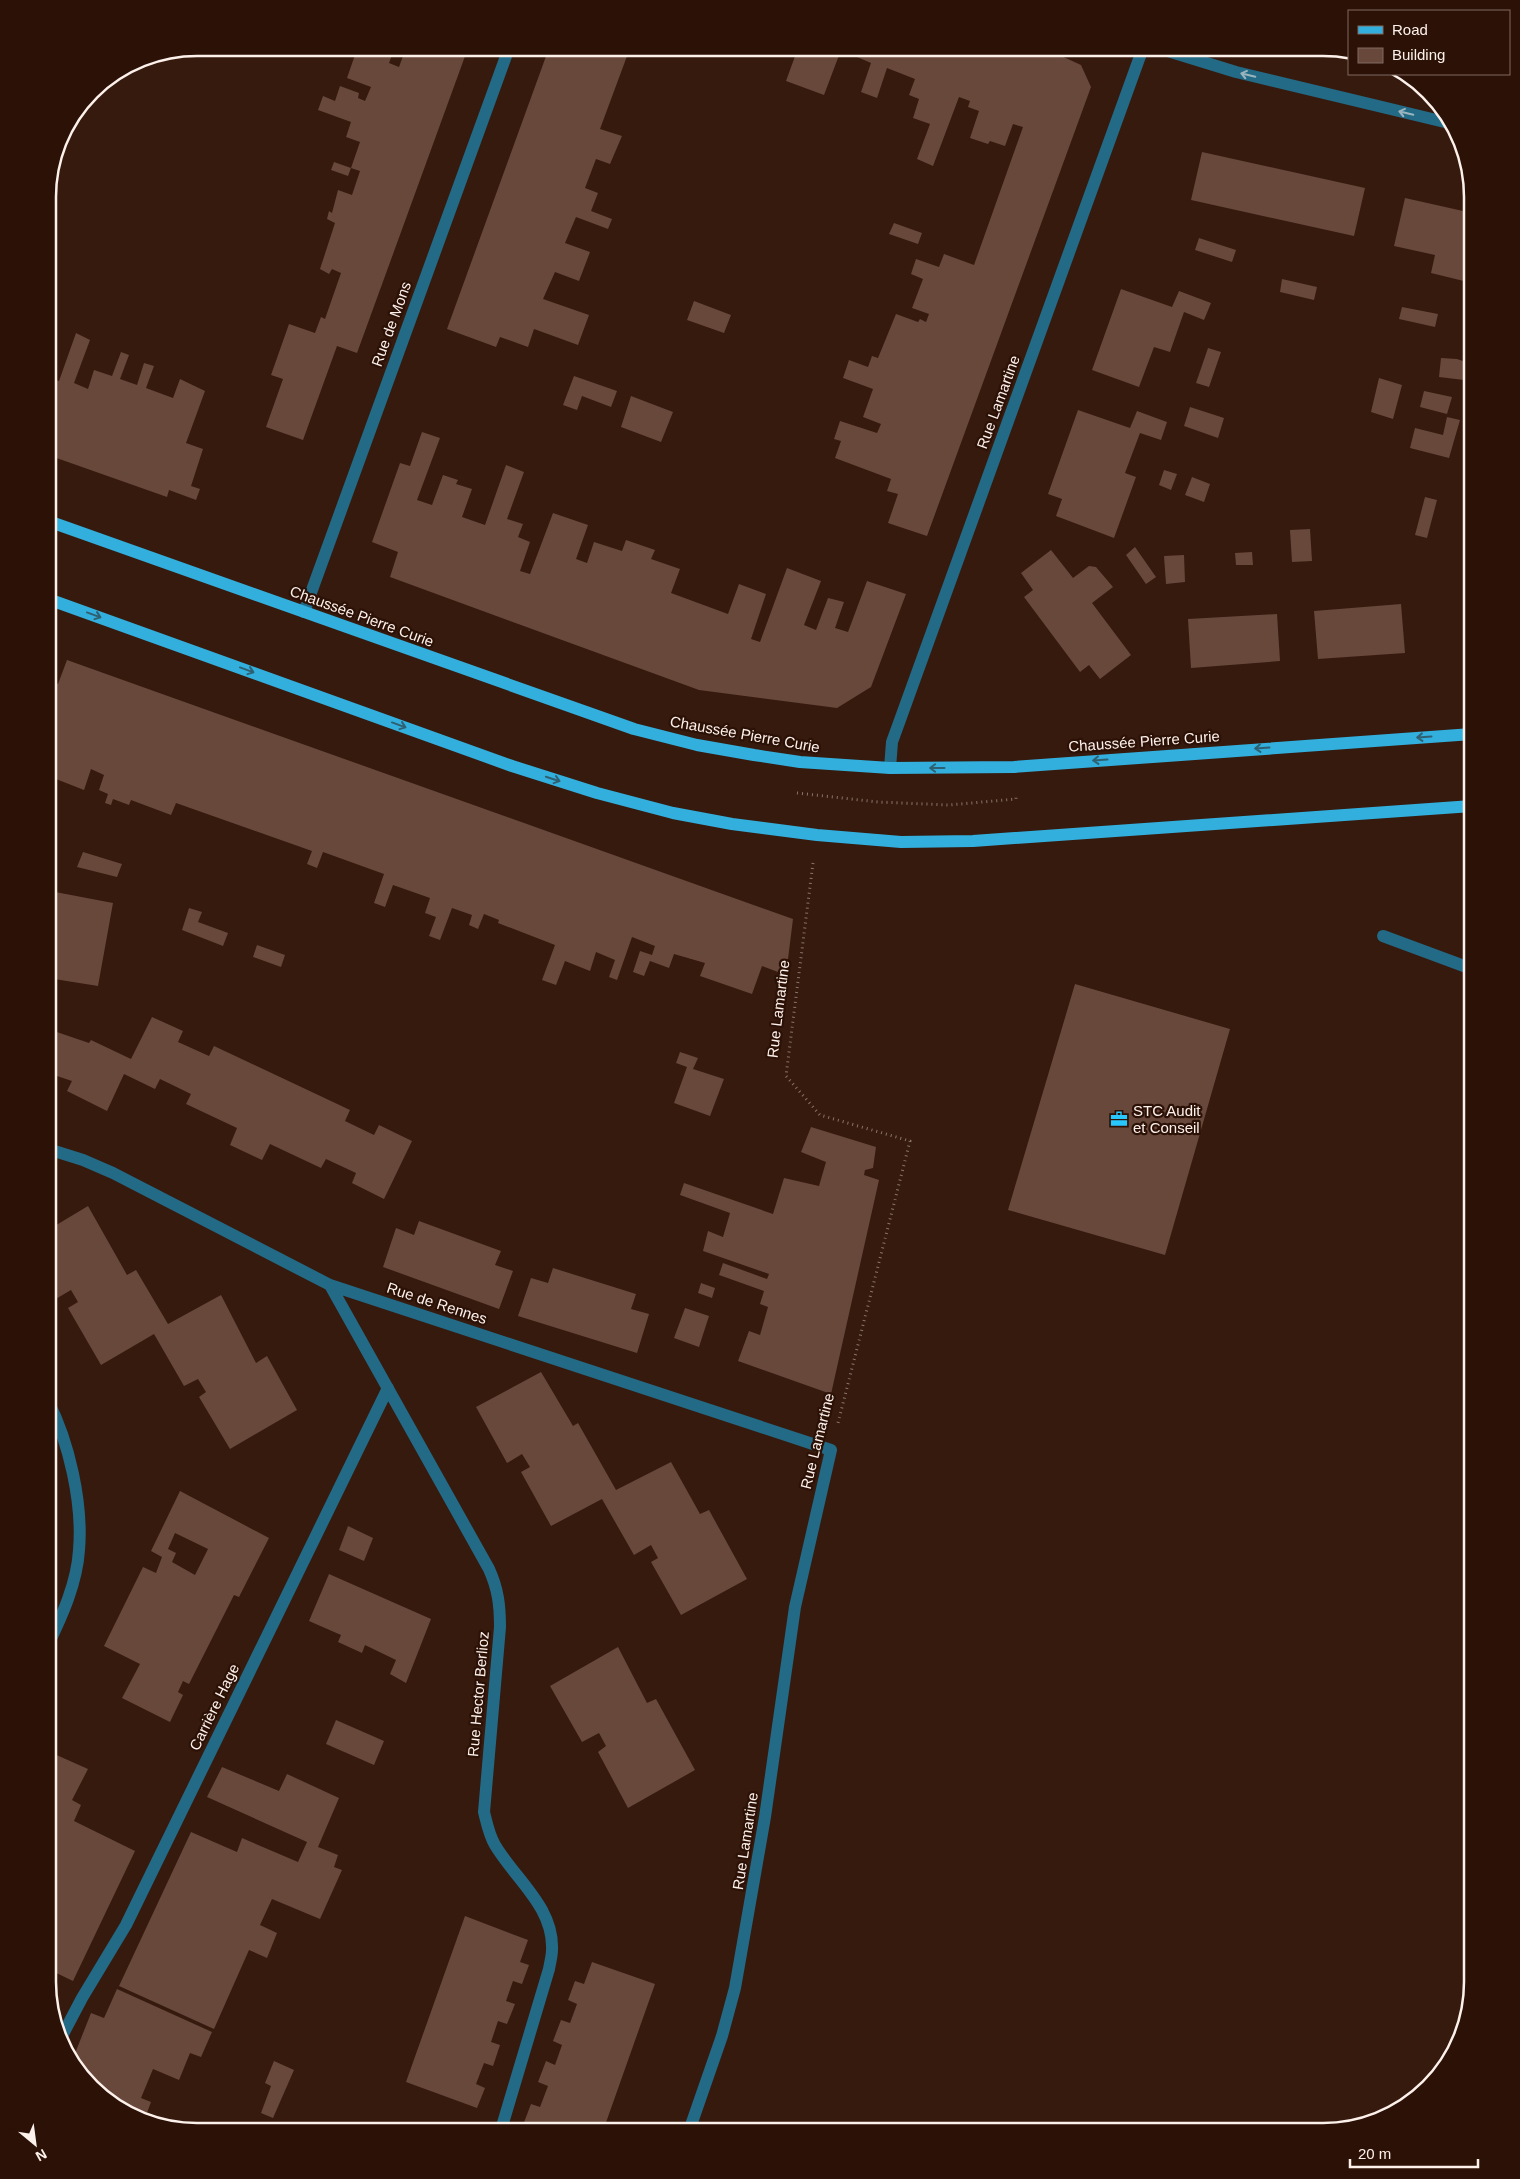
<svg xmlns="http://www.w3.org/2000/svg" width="1520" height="2179" font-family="Helvetica,sans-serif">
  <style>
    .building { fill: #68483b; fill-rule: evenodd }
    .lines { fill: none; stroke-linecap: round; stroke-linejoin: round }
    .path { stroke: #8a746b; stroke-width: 3; stroke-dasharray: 1 4; stroke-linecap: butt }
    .service { stroke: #226a86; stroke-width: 12 }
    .minor { stroke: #226a86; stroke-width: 12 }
    .primary { stroke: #32afdd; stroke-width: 12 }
    .oneway { stroke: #9ab4be }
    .oneway2 { stroke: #2f6072 }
    .labels { text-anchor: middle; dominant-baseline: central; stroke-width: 4.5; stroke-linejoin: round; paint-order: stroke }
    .street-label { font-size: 15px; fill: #fdf1ec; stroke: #2c1106 }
    .poi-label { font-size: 15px; fill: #fdf1ec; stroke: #2c1106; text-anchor: start }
    .rim { fill: none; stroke: #fdf1ec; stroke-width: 2.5 }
  </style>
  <rect width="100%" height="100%" fill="#361a0e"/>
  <path class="building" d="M406,48H468L357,353L337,346L303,440L266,427L283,379L271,375L289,324L315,333L321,317L325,319L341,273L332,269L329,274L320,269L335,223L327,219L329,211L332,213L338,190L352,195L360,171L351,168L348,176L331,170L334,162L351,168L360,142L346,137L351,122L318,110L323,96L335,101L340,86L359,93L358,98L365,101L371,87L347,78L356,52L373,57L376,49L392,55L389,63L399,67Z
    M549,48H630L600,129L622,136L610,164L596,159L585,188L598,193L591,211L612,219L608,229L576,217L565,243L590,252L579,281L555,272L543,299L589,315L578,345L534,329L528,347L500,337L496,347L447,329Z
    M798,48H1044L1081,65L1091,87L927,536L888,523L898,494L887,491L891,479L835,458L841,441L834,439L840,421L877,433L881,424L863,417L873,389L843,378L849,360L868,367L872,356L878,358L896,314L918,322L920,319L926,322L929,314L912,308L923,279L911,274L916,259L939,267L944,254L974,265L1023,127L1013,124L1005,146L990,141L988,144L970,138L979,111L968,107L970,101L959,97L933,166L917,159L930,124L913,118L919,99L909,95L915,79L887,68L877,98L861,92L871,63L841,50L824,95L786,81Z
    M1311,48H1332L1349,53V57Z
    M1202,152L1365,188L1354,236L1191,200Z
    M1405,198L1472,213V283L1431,273L1435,255L1394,246Z
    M894,223L922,233L918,244L889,234Z
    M1199,238L1236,250L1232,262L1195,250Z
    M1282,279L1317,287L1314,300L1280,292Z
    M1121,289L1172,307L1179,291L1211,303L1204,320L1184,312L1170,352L1154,347L1139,387L1092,370Z
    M694,301L731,315L724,333L687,320Z
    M1402,307L1438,314L1435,327L1399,319Z
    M76,333L90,340L74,383L88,389L94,370L112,376L121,352L129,355L120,379L137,385L144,363L154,366L146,388L173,398L180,379L205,391L186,443L203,449L191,486L200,489L196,500L169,490L167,497L48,455V378L59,381Z
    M1208,348L1221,352L1209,387L1196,383Z
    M1441,358L1457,359L1466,362L1464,380L1439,377Z
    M574,376L617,391L611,407L582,396L577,410L563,405Z
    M1379,378L1402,385L1393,419L1371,412Z
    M1424,391L1452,397L1447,414L1420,407Z
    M631,396L673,412L661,442L621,427Z
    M1190,407L1224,418L1218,438L1184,426Z
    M1078,410L1130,428L1137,411L1167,422L1161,440L1140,433L1125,473L1136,477L1114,538L1056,516L1062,499L1048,494Z
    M1447,417L1460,420L1449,458L1410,448L1415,428L1443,435Z
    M422,432L440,438L417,500L432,505L443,475L458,480L456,484L472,489L462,517L485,525L506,465L524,472L507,519L523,524L518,537L530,542L520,571L530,574L553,513L588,525L576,559L587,563L594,542L622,551L626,540L655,550L651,559L680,569L671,593L728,614L739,584L766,594L751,639L760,642L787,568L821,581L804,625L816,630L828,598L844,602L835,628L848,632L867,581L906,594L871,687L837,708L699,690L390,577L398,552L372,542L400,463L410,466Z
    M1164,470L1177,474L1171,490L1159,485Z
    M1192,477L1210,484L1204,502L1185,495Z
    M1425,497L1437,500L1427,538L1415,535Z
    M1310,529L1312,561L1292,562L1290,530Z
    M1135,547L1156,577L1146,584L1126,555Z
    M1051,550L1073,578L1089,566L1096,567L1113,587L1092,603L1131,655L1100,679L1089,665L1080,672L1024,597L1033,590L1021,573Z
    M1252,552L1253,565H1236L1235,553Z
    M1184,555L1185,582L1166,584L1164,556Z
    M1401,604L1405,653L1318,659L1314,611Z
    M1277,614L1280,661L1191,668L1188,619Z
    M67,660L793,919L786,975L762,966L752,994L700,976L705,963L674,954L669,968L650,961L644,976L633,972L640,951L652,955L655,946L632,937L617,980L609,977L615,960L596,952L590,971L565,961L556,985L542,980L555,945L498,923L499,920L484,914L478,929L469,925L472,915L452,908L440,940L429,936L436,917L425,913L430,898L393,885L385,907L374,903L384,874L323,852L317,868L307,864L312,851L176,803L171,815L131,800L129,805L113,799L111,805L105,803L108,794L99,790L104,775L91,769L84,790L56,779L51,793L48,792V679L58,684Z
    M83,852L122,864L117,877L77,867Z
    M50,891L113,903L98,986L48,978V905Z
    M189,908L202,912L198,922L228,933L223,946L182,930Z
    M257,945L285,955L281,967L253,957Z
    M1075,984L1230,1029L1165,1255L1008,1210Z
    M152,1017L183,1031L178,1042L209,1056L214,1046L350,1110L345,1121L374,1135L379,1125L412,1141L384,1199L352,1183L356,1173L326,1159L321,1168L270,1144L262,1160L230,1145L237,1128L186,1104L191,1094L160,1079L155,1089L124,1074L107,1111L67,1091L72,1081L48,1073V1029L89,1043L91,1040L131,1059Z
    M680,1052L698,1058L693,1069L724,1079L710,1116L674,1103L687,1067L676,1063Z
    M811,1127L876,1147L873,1168L865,1170L864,1175L879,1180L831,1394L738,1361L749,1331L760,1335L768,1307L760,1304L764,1291L719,1275L723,1263L767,1279L769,1274L703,1251L708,1231L723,1237L730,1213L680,1195L684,1183L773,1214L784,1178L819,1186L826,1162L801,1152Z
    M88,1206L127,1275L136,1270L168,1324L221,1295L256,1363L267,1356L297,1410L230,1449L199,1397L206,1392L198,1379L184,1386L154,1334L101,1365L68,1308L78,1302L71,1290L54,1300L48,1289V1230Z
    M419,1221L501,1251L495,1265L513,1271L499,1309L383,1267L396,1228L414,1235Z
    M553,1268L636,1294L631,1309L649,1314L637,1353L518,1316L531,1278L548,1283Z
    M701,1283L715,1288L712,1298L698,1293Z
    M685,1308L709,1316L699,1347L674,1338Z
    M541,1372L573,1426L578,1423L616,1490L671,1462L700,1514L709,1510L747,1579L681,1615L651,1562L658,1558L651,1545L634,1555L602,1499L551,1526L521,1472L530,1467L522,1454L507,1463L476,1407Z
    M180,1491L269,1538L239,1597L234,1595L189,1684L183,1681L178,1692L183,1695L170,1722L122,1698L140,1664L104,1646L143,1567L156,1573L162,1557L151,1551ZM175,1533L208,1549L195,1575L172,1562L176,1553L168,1549Z
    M348,1526L373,1538L364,1561L339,1550Z
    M329,1574L431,1619L406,1683L390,1674L396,1660L365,1645L362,1653L338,1642L341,1635L309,1621Z
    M618,1647L647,1703L656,1699L695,1770L628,1808L598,1752L606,1746L599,1733L582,1742L550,1686Z
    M336,1720L384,1741L374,1765L326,1744Z
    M52,1753L88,1769L72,1800L81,1805L74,1821L135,1851L73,1981L48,1969V1873L52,1861L48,1858V1763Z
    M222,1767L279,1791L287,1774L339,1798L318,1847L338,1855L334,1867L342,1870L320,1919L272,1899L260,1925L277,1933L267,1958L249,1950L214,2029L119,1986L191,1832L237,1852L242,1838L298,1862L307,1842L207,1797Z
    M465,1916L528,1940L520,1962L529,1965L522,1984L513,1981L506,2001L515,2004L507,2024L498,2021L491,2042L500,2045L493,2066L484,2063L476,2084L485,2088L477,2108L406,2082Z
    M592,1962L655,1984L603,2131H540L523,2125L531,2104L540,2107L548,2086L538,2082L546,2061L555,2065L562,2045L553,2041L561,2020L570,2023L577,2004L568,2000L575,1981L584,1984Z
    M117,1989L212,2032L201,2057L190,2053L179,2080L153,2069L141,2098L151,2102L145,2118L122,2111L72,2061L91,2013L104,2018Z
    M274,2061L294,2070L273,2118L261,2113L271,2086L265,2083Z"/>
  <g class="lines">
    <path class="path" d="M797,793L878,802L949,805L1016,799V796
      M813,863L786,1076L820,1115L910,1141L838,1423"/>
    <path class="service" d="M1383,936L1472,969"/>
    <path class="minor" d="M1158,48L1236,72L1453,124
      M304,612L509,48
      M890,768L892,742L900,720L1143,48
      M48,1149L83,1160L113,1173L330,1285L831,1450L795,1607L765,1817L735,1988L722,2036L689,2131
      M330,1285L489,1569C498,1589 500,1605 500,1627L484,1812C487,1824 489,1835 495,1845C515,1879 554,1907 552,1950C552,1956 550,1963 549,1969L503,2123
      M48,1645C62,1616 77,1583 79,1550C83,1503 69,1442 48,1401
      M62,2036L82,1998L126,1925L388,1388"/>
    <path class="primary" d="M48,521L634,729L697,745L754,755L800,762L890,768L1014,767L1472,734
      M48,599L512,766L597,793L673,813L732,824L817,835L901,842L973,841L1472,806"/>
  </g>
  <defs><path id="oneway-shaft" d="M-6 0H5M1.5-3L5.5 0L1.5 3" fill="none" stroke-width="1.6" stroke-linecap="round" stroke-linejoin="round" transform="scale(1.25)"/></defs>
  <g class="oneway">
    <use href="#oneway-shaft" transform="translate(1248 75) rotate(-167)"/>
    <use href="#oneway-shaft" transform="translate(1406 113) rotate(-167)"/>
  </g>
  <g class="oneway2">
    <use href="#oneway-shaft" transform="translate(94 615) rotate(20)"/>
    <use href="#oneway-shaft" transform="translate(247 670) rotate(20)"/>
    <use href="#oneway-shaft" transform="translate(399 725) rotate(20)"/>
    <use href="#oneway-shaft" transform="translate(1424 737) rotate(176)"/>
    <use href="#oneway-shaft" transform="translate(1262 748) rotate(176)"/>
    <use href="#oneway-shaft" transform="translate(1100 760) rotate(176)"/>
    <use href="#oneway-shaft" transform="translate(937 768) rotate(180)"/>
    <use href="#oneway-shaft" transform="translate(553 779) rotate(18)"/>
  </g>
  <defs>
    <g id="office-bare" transform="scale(1.35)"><path d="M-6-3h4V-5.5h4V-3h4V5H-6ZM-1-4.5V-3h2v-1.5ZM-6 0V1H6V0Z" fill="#28c8ff" stroke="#2c1106" stroke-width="2.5" paint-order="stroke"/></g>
  </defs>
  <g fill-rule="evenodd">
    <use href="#office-bare" x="1119" y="1119"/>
  </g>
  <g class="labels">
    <g class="street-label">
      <text transform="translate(391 324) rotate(-70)">Rue de Mons</text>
      <text transform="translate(998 402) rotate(-70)">Rue Lamartine</text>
      <text transform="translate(362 616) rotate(20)">Chaussée Pierre Curie</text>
      <text transform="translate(745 734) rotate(10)">Chaussée Pierre Curie</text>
      <text transform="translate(1144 741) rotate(-4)">Chaussée Pierre Curie</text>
      <text transform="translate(778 1009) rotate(-83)">Rue Lamartine</text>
      <text transform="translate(437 1303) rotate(18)">Rue de Rennes</text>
      <text transform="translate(817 1441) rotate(-76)">Rue Lamartine</text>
      <text transform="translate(478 1694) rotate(-85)">Rue Hector Berlioz</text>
      <text transform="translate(214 1707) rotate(-64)">Carrière Hage</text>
      <text transform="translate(745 1841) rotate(-81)">Rue Lamartine</text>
    </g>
    <g class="poi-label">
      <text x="1133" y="1110">STC Audit<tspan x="1133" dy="17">et Conseil</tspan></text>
    </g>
  </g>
  <path d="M0 0H1520V2179H0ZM197 56H1323A141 141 0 0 1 1464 197V1982A141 141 0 0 1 1323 2123H197A141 141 0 0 1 56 1982V197A141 141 0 0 1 197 56Z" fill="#2c1106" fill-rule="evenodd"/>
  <path class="rim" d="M197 56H1323A141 141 0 0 1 1464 197V1982A141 141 0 0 1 1323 2123H197A141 141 0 0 1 56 1982V197A141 141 0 0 1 197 56Z"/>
  <rect x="1348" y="10" width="162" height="65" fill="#2c1106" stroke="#806b62"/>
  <rect x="1358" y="26" width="25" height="8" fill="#32afdd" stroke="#806b62"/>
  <text x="1392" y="35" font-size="15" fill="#fdf1ec">Road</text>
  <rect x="1358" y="48" width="25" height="15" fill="#68483b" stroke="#806b62"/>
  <text x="1392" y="60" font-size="15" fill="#fdf1ec">Building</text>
  <g transform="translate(35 2144) rotate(151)" stroke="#2c1106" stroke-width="4" paint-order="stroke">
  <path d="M0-4L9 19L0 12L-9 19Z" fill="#fdf1ec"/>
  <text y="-8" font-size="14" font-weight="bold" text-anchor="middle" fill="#fdf1ec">N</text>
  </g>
  <path d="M1350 2159v8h128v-8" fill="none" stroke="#fdf1ec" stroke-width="2.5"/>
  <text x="1358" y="2159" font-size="15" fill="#fdf1ec" stroke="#2c1106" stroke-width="4" paint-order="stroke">20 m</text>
</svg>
